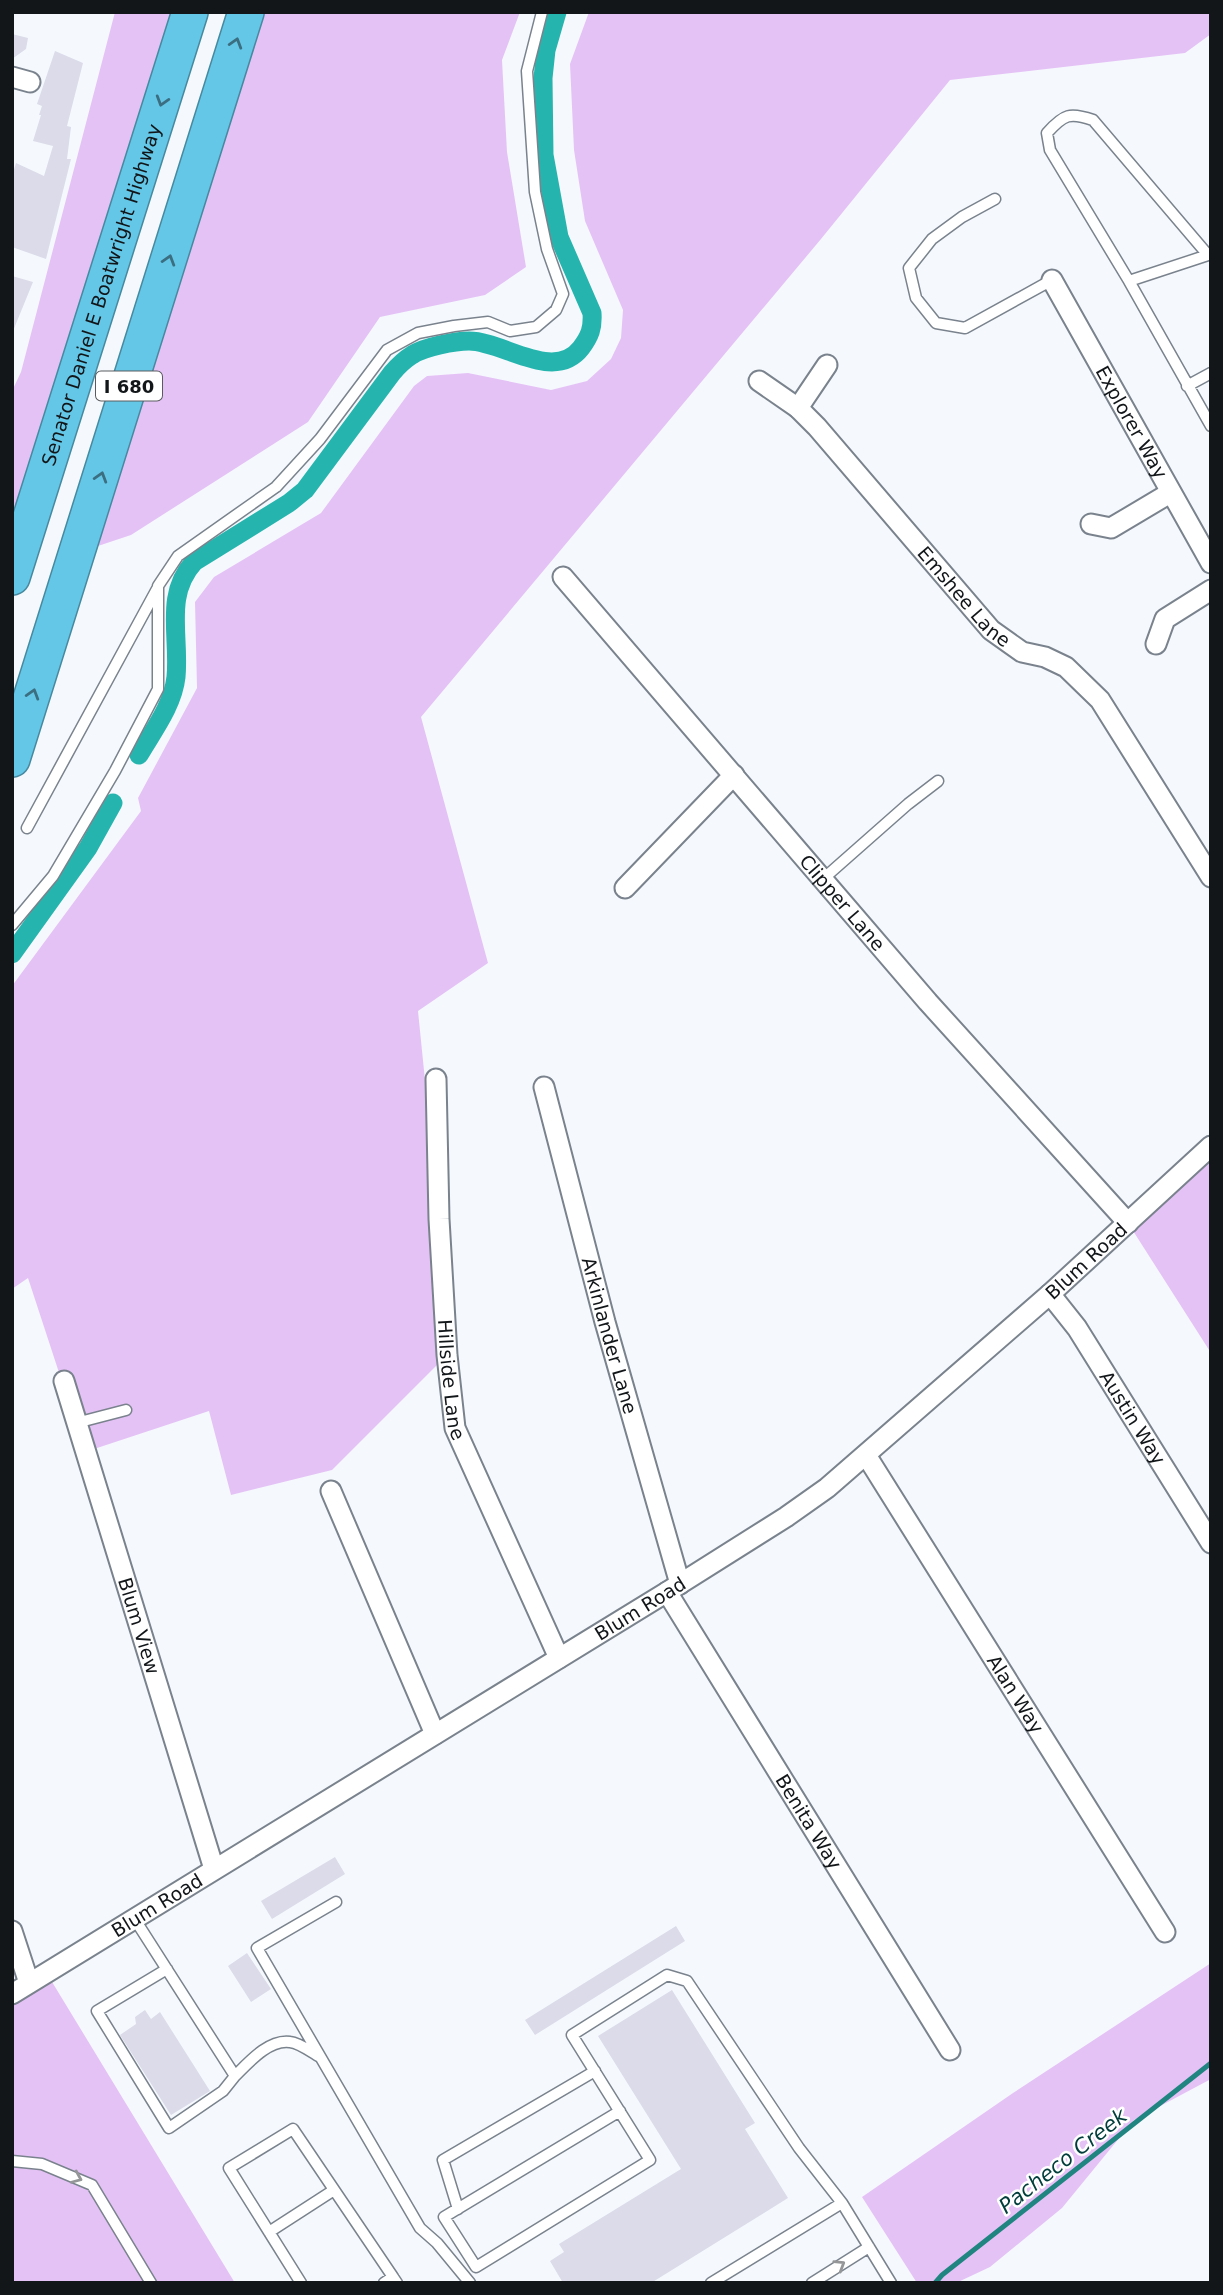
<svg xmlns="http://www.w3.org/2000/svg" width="1223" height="2295" font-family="'DejaVu Sans',sans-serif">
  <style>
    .green { fill: #e5c2f6 }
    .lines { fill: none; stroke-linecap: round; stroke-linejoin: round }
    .stream { stroke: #208581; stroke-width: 5 }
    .canal { stroke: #26b5ae; stroke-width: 19 }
    .building { fill: #dbdbe9 }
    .service-casing { stroke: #7a838d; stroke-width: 13 }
    .minor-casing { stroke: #7a838d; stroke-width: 23 }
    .motorway-casing { stroke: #47899f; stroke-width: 38 }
    .service { stroke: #fff; stroke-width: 10 }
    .minor { stroke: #fff; stroke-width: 19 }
    .motorway { stroke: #64c7e7; stroke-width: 35 }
    .oneway { stroke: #3b6e80 }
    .oneway2 { stroke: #949698 }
    .labels { text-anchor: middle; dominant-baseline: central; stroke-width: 5; stroke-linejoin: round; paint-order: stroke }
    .shield { fill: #fff; stroke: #595c5e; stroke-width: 2 }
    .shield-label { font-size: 18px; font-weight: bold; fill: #121619 }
    .street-label { font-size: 19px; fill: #121619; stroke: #fff }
    .water-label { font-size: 21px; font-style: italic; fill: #003d3b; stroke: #fff }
  </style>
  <rect width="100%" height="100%" fill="#f5f9fd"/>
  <path class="green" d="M115,12H190L12,577V391L21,372Z
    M245,12H520L502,60L507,152L526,267L485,295L380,317L308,422L131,535L77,553Z
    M589,12H1211V34L1185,53L950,80L821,239L421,717L488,963L418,1011L439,1219L447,1355L332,1470L231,1495L209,1411L85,1452L28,1278L12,1289V986L141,811L138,798L197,688L195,602L214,577L321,513L414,386L427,376L468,373L551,390L587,381L611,359L621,338L623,310L585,221L574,150L570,64Z
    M1211,1146V1353L1128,1223Z
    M1211,1963V2079L1134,2120L1062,2208L990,2267L956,2283H917L862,2197L1013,2093Z
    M46,1972L235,2283H12V1994Z"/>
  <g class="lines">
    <path class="stream" d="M935,2283L942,2275L1211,2063"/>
    <path class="canal" d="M139,755C153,731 173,705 176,677C180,636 164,595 194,562L289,503L305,490L392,373C398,366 404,360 412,355C424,347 455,341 469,341C503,341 554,383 581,348C590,336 593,328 592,313L559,237L544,155L543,78L546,50L557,12
      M12,954L88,848L113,803"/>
  </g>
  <path class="building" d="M12,34L28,38L26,49L12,59Z
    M55,51L83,63L67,126L71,127L67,159H71L46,259L12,247V176L16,163L44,176L53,146L33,141L41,115H39L42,106L37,104Z
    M12,276L33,282L13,331H12Z
    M335,1857L345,1874L272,1919L261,1901Z
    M676,1926L685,1941L535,2035L525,2020Z
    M247,1953L271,1989L251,2002L228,1966Z
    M672,1990L755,2123L745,2129L788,2198L651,2283H563L550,2261L564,2252L559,2244L681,2169L598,2036Z
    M145,2010L151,2019L160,2012L210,2091L171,2115L120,2035L136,2024L135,2017Z"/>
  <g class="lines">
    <g class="service-casing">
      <path id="service" d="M995,199L962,217L932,239L909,268L916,298L936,323L965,328L1052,280
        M1129,281L1208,255L1093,120C1070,112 1064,114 1047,133L1050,150L1129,281L1211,426
        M1187,386L1211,373
        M27,828L157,589
        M823,879L908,804L938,781
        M12,925L53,876L115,771L158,689V586L178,556L276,487L320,439L387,350L418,333L454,326L488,322L510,331L536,327L556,310L563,294L547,249L535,192L527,71L542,12
        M76,1423L126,1410
        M336,1902L257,1948L420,2228L437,2243L470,2283
        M134,1918L235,2076L223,2091L169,2128L97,2011L167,1969
        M235,2076C249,2062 269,2039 290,2042C300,2043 311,2052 320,2057
        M620,2111L444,2217L476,2267L650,2160C624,2118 598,2077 572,2035L667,1975L687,1981L799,2148L842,2203L891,2283
        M12,2161L42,2164L92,2185L151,2283
        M458,2209L443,2160L595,2071
        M269,2232L334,2190
        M301,2283L229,2168L293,2129L393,2277
        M384,2283L393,2277L397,2283
        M711,2283L842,2203
        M812,2283L869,2247"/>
    </g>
    <g class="minor-casing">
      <g id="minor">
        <path d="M12,77L30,82"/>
        <path id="s1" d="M1052,280L1211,563"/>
        <path id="s2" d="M759,381L798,408L817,427L991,630L1022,652L1045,657L1066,667L1100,700L1211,877"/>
        <path d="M798,408L827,365"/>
        <path d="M1091,524L1111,528L1170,493"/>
        <path id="s3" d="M563,577L928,1002L1128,1223"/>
        <path d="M1156,644L1165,619L1211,590"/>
        <path d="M625,888L734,775"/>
        <path id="s4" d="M436,1079L439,1219L447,1355L455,1428L559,1658"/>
        <path id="s5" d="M544,1087L605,1322L680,1584"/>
        <path id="s6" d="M1050,1294L1077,1328L1211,1543"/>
        <path id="s7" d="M64,1381L214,1869"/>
        <path id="s8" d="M866,1455L1165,1932"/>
        <path d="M331,1491L435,1734"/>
        <path id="s9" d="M667,1592L950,2050"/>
        <path d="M12,1931L29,1983"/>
        <path id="s10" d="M12,1994L667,1592L786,1517L827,1488L1050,1294L1211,1146"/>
      </g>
    </g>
    <g class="motorway-casing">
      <g id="motorway">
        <path id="s11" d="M12,577L190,12"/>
        <path d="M12,759L246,12"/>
      </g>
    </g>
    <use href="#service" class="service"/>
    <use href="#minor" class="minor"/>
    <use href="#motorway" class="motorway"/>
  </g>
  <defs><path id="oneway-chevron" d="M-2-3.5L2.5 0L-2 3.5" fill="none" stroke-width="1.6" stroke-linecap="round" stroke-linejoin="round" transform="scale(1.75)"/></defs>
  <g class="oneway">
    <use href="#oneway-chevron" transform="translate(236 43) rotate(-73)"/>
    <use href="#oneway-chevron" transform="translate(162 101) rotate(107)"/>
    <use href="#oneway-chevron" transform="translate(169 260) rotate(-73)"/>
    <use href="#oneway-chevron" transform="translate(101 477) rotate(-73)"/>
    <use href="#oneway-chevron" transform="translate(33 694) rotate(-73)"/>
  </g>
  <g class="oneway2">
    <use href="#oneway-chevron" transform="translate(77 2178) rotate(23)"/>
    <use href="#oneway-chevron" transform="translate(840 2265) rotate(-32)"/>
  </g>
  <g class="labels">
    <rect class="shield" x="96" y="371.5" width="66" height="29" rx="5"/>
    <g class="shield-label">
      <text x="129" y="386">I 680</text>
    </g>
    <g class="street-label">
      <text stroke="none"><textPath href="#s11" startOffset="296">Senator Daniel E Boatwright Highway</textPath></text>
      <text stroke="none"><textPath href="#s1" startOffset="163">Explorer Way</textPath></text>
      <text stroke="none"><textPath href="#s2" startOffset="299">Emshee Lane</textPath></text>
      <text stroke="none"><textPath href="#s3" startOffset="429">Clipper Lane</textPath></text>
      <text stroke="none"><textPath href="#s10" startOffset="1304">Blum Road</textPath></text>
      <text stroke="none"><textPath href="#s5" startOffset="257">Arkinlander Lane</textPath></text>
      <text stroke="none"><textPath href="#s4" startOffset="301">Hillside Lane</textPath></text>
      <text stroke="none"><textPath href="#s6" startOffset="149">Austin Way</textPath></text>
      <text stroke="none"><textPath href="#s10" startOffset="737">Blum Road</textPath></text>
      <text stroke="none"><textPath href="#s7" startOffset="256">Blum View</textPath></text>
      <text stroke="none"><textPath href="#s8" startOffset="282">Alan Way</textPath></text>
      <text stroke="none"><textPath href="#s9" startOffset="270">Benita Way</textPath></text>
      <text stroke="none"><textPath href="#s10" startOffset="170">Blum Road</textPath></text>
    </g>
    <g class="water-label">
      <text transform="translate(1063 2161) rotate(-38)">Pacheco Creek</text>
    </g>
  </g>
  <rect width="1223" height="2295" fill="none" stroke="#121619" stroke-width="28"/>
</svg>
